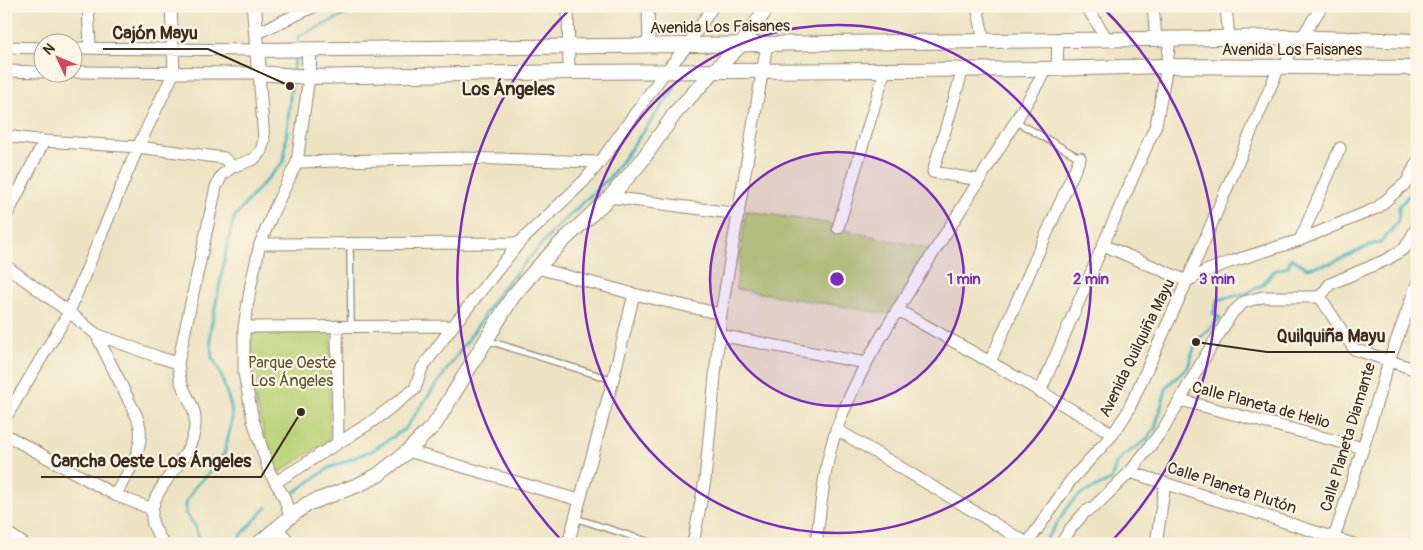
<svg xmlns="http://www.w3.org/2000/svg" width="1423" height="550" font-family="Pangolin,sans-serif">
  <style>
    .green { fill: #b9d176; stroke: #7a7e4a }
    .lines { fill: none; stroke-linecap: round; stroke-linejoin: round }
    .stream { stroke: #44b4bd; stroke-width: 3 }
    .service-casing { stroke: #948670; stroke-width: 8 }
    .minor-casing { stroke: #948670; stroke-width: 13 }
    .tertiary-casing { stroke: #948670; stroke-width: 16 }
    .service { stroke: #fff; stroke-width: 5.5 }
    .minor { stroke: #fff; stroke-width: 11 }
    .tertiary { stroke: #fff; stroke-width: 14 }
    .ring { fill: none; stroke: #7b2cbf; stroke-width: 2.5 }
    .labels { text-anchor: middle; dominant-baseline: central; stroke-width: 4.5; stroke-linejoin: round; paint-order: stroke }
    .street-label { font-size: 16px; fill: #3b2a1e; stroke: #fcf5e5 }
    .park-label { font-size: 16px; fill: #5a5434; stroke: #fcf5e5 }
    .neighbourhood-label { font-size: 18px; font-weight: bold; fill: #3b2a1e; stroke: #fcf5e5 }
    .centre { fill: #7b2cbf; stroke: #fcf5e5; stroke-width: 2.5 }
    .ring-label { font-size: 15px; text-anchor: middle; font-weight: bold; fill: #7b2cbf; stroke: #fcf5e5; stroke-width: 4.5; stroke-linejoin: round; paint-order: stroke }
    .leader { fill: none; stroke: #3b2a1e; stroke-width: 2 }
    .callout-dot { fill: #3b2a1e; stroke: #fcf5e5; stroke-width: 2 }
    .callout-label { font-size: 18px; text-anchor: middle; font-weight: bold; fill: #3b2a1e; stroke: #fcf5e5; stroke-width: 4.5; stroke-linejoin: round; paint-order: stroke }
  </style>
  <rect width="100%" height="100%" fill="#fcf5e5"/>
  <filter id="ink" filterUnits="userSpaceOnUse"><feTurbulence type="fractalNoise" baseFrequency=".02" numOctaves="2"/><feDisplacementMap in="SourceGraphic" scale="10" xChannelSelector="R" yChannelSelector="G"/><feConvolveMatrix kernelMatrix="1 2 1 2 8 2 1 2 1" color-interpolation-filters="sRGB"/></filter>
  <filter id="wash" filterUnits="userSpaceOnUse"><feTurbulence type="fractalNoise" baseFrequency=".0096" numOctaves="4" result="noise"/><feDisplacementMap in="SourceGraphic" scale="20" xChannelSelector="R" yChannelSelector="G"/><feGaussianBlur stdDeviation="1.12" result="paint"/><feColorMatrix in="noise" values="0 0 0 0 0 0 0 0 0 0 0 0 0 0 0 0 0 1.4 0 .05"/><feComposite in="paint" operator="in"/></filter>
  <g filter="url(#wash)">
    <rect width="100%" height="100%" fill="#ede3c3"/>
    <path class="green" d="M746,211L827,223L848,231L927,248L889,314L736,289Z
      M331,332L329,440L280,472L275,470L268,449L253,390L250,333Z"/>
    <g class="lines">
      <path class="stream" d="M298,45L299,36L364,6
        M293,72L296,54
        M295,492L329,468L373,450L405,429L474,331L499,292L557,227L610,177L675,88
        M199,544L198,537L195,526L186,514V502L196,486L212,470L224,454L232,421L231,406L219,370L212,357L210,333L228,242L234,218L257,190L284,161L292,78
        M233,544L267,507
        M1043,544L1070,504L1081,494L1111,480L1116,464L1123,456L1145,441L1155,428L1167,386L1188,367L1196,342L1220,318L1213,313L1218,300L1247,293L1262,285L1274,271L1288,267L1291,258L1307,268L1332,263L1364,248L1382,241L1397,223L1399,213V206L1417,187"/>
    </g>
  </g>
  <g filter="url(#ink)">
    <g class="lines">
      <g class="service-casing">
        <path id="service" d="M1017,122L1080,158
          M350,244L351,326
          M486,340L613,380
          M575,518L656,544"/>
      </g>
      <g class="minor-casing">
        <path id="minor" d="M88,6L90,48
          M568,6L569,72
          M648,6L649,45
          M977,6L984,41
          M1086,6L1107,39
          M1153,6L1156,39
          M1226,6L1229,38
          M255,34L315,6
          M1302,37L1322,6
          M6,47L42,48
          M72,48L257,50
          M1288,67V37
          M1057,68L1058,40
          M963,69L933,172L979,180
          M6,71L42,72
          M72,72L259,73L264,140L261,151L254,159L232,167L222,175L216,187L178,363C179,369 179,375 181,382C187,401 199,408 194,432C189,464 144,491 153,524C155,530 160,538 164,544
          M6,136L44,141L138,147L224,158L232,167
          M297,162L462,158L600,162
          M610,197L739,214
          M6,217L44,141
          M838,228L885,70
          M1300,240L1340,148
          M260,244L519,243
          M1103,245L1187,281
          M6,266L69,312L96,334L158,357L178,363
          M537,268L634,294L721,314
          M1187,281L1206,271L1227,263L1300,240L1377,208L1407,182L1417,162
          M1320,297L1354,349L1417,370
          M898,310L990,362L1113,434
          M337,326L338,442
          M244,327L453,326
          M96,334L137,417C138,421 140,425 140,429C143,452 126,476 115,495
          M719,335L866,363
          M990,362L1080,158
          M1040,392L1103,245L1156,125L1167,66L1170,38
          M1180,400L1363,448
          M6,417L69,312L138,147L174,72L171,6
          M836,429L1027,543
          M6,435L115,495L152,509
          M408,451L579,500
          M1130,472L1353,544
          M276,482L370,423L415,389L422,368L453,326L519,243L584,181L600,162L665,72L688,45L713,6
          M290,517L284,497L269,471L253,420L244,373V327L251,284L260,244L274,210L297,162L309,77
          M277,528L291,544
          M6,532L24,544
          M568,544L613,380L634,294
          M693,544L705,480L721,314L767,44
          M816,544C821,507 824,463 837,428C855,378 883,333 911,288C957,215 1004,144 1046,69
          M1027,544L1071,480L1113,434L1127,413L1187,281L1279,67
          M1061,544L1071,528L1085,512L1095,506L1130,472L1164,428L1203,360L1232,313L1244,302L1262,297H1320L1330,284L1388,259L1405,248L1417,227
          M1156,544L1165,484
          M1332,544L1363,448L1389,361L1417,284"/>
      </g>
      <g class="tertiary-casing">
        <path id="tertiary" d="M254,6L259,73L309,77L569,72L1046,69L1167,66L1417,68
          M257,50L688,45L1288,37L1417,41
          M309,77V50
          M258,544L290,517L307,504L358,485L378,475L408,451L435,424L513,296L537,268L563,241L610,197L640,163L676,112L713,72L742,44L768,6"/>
      </g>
      <use href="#service" class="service"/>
      <use href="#minor" class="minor"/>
      <use href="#tertiary" class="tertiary"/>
    </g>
  </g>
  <circle cx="837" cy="279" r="127" fill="#7b2cbf" fill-opacity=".12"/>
  <g class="ring">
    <circle cx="837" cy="279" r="127"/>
    <circle cx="837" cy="279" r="254"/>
    <path d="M564 543A380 380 0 0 1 571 8M1103 8A380 380 0 0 1 1110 543"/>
  </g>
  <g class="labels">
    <g class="street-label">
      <text transform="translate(720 27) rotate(-1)">Avenida Los Faisanes</text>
      <text x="1292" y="50">Avenida Los Faisanes</text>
      <text transform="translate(1137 348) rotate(-64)">Avenida Quilquiña Mayu</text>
      <text transform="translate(1261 405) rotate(15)">Calle Planeta de Helio</text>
      <text transform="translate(1348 437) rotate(-73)">Calle Planeta Diamante</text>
      <text transform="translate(1232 488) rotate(18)">Calle Planeta Plutón</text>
    </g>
    <g class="park-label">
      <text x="292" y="363">Parque Oeste<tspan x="292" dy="18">Los Ángeles</tspan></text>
    </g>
    <g class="neighbourhood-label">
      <text x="508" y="89">Los Ángeles</text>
    </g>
  </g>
  <circle cx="837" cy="279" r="8" class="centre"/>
  <g class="ring-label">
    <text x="964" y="284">1 min</text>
    <text x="1091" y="284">2 min</text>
    <text x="1217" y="284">3 min</text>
  </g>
  <path class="leader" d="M290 86L208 49H103M1196 342L1267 352H1395M301 412L261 477H41"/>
  <g class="callout-dot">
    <circle cx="290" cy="86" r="5"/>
    <circle cx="1196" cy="342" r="5"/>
    <circle cx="301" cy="412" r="5"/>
  </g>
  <g class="callout-label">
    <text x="155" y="39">Cajón Mayu</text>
    <text x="1331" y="342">Quilquiña Mayu</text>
    <text x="151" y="467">Cancha Oeste Los Ángeles</text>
  </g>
  <rect width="1423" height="550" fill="none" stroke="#fcf5e5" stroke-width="25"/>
  <g transform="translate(58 58) rotate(314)"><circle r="24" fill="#fcf5e5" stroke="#afa495"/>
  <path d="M0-4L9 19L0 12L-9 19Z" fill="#d1495b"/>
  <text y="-8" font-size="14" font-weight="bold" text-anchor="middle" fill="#3b2a1e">N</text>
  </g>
</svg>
